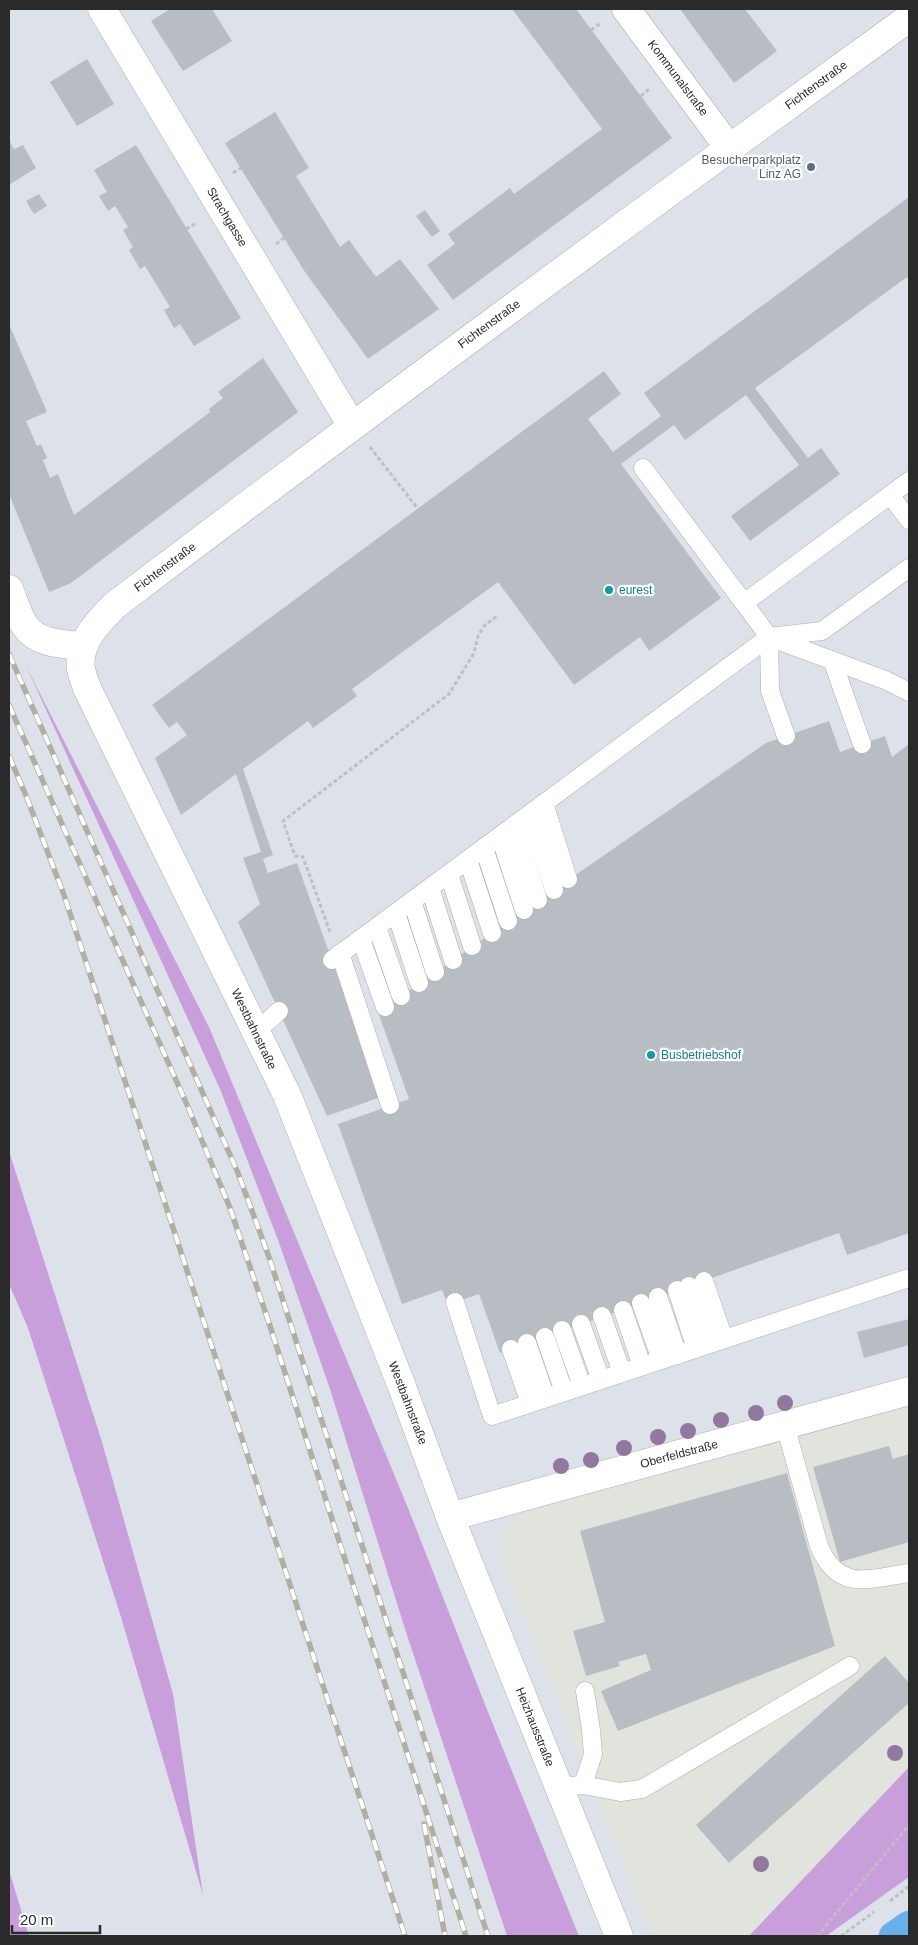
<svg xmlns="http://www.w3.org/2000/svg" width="918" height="1945" font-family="Helvetica,sans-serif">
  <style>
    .industrial { fill: #e1e3dd }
    .green { fill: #c89fdb }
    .building { fill: #b8bdc3 }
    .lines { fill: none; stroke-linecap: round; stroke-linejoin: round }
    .service-casing { stroke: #b1afa6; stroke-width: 19 }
    .minor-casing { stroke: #b1afa6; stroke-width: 29 }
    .motorway-casing { stroke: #bfbfbf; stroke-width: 29 }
    .path { stroke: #bfbfbf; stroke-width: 3; stroke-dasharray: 4 2.5; stroke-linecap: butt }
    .service { stroke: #fff; stroke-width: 18 }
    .minor { stroke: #fff; stroke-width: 28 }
    .motorway { stroke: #65b0ed; stroke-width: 28 }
    .rail-casing { stroke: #b2afa0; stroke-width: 5.5 }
    .rail { stroke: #fff; stroke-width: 4; stroke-dasharray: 11; stroke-linecap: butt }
    .tree { fill: #91789e }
    .service-dot { fill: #5c6f8a; stroke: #fff; stroke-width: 2 }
    .culture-dot { fill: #0f9aa8; stroke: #fff; stroke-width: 2 }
    .labels { text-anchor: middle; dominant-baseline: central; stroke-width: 4.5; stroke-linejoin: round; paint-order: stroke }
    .street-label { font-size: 12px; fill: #2a2a2a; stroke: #fff }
    .service-label { font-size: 12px; fill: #4e5e75; stroke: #fff; text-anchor: end }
    .culture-label { font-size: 12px; fill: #0d838f; stroke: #fff; text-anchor: start }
  </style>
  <rect width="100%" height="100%" fill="#dde2ea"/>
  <path class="industrial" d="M909,1407V1767L749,1936H652L499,1555L502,1533L508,1524L520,1514Z"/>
  <path class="green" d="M26,666L209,1027L408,1508L488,1712L579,1936H507L405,1629L329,1386L278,1240L220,1089Z
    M9,1151L102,1442L173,1694L203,1895L121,1617L28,1328L9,1284Z
    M909,1767V1877L826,1936H749Z
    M9,1870L29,1936H9Z"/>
  <path class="building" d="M170,9H212L232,41L183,71L151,21Z
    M512,9H576L672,138L453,300L427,265L455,244L448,234L510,188L514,194L602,129Z
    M680,9H745L777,51L734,83Z
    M87,59L114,104L77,126L50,82Z
    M275,112L309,168L296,176L340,247L349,240L376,277L400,259L439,309L368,359L305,272L225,143Z
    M9,140L14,149L23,145L36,168L9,185Z
    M136,145L241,318L194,346L180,324L174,328L164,310L170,307L145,266L140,269L129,250L133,247L123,230L128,227L115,206L108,211L99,196L107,192L94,170Z
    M39,194L47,206L34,214L26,201Z
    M909,197V280L907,277L755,388L808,458L821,448L840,474L750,541L731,516L799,465L746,395L685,440L674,425L621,464L721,598L649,651L640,637L574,685L498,582L352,689L357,696L313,728L308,721L243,769L273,855L263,859L268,873L297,863L381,1097L327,1116L238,922L260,904L243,858L261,852L236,774L181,815L155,758L187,735L177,722L169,728L152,705L604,371L621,394L588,419L613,452L661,416L644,393Z
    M425,210L440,231L432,237L416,216Z
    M9,324L47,412L26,421L37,446L41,444L47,458L43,460L50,478L58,474L74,515L210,412L209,409L223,398L218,392L263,358L298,412L71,583L49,592L9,494Z
    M829,721L840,752L885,736L892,757L909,744V1233L847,1255L839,1233L500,1353L479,1294L448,1305L442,1290L402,1304L338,1124L409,1099L378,1012L766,743Z
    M909,1319V1345L864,1358L857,1332Z
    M889,1446L893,1459L909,1454V1542L840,1562L813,1467Z
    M787,1473L835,1646L618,1731L601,1691L651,1670L646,1654L618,1662L620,1666L586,1676L573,1631L605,1622L580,1531Z
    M885,1656L909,1683V1703L729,1863L696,1825Z"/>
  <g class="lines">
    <g class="service-casing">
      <path id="service" d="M643,468L744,603
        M909,481L744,603L769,637L885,680L909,692
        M890,495L909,520
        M769,637L770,691L786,736
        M832,660L862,744
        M544,803L568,879
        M529,814L554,890
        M514,825L538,900
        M500,836L524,910
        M484,848L508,921
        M468,860L492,933
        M449,874L472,946
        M430,888L453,960
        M412,901L435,972
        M396,913L419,983
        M377,927L401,996
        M361,939L385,1007
        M340,953L390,1105
        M332,960L769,637L822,631L909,568
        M256,1032L279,1011
        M704,1281L724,1339
        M689,1286L709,1344
        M677,1290L696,1349
        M658,1297L678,1355
        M455,1302L492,1416L909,1278
        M641,1303L661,1360
        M623,1310L642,1366
        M602,1316L622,1373
        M581,1324L601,1380
        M562,1330L582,1386
        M545,1337L564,1392
        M527,1343L546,1398
        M511,1349L530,1403
        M785,1425L819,1546C838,1592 868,1579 909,1573
        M583,1785L593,1754L591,1730L585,1691
        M559,1787L583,1785L620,1792L642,1789L850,1666"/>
    </g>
    <g class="minor-casing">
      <path id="minor" d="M102,9L352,426
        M626,9L729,148
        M9,589C14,601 18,616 25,626C38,644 62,644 83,646
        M450,1517L909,1391
        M619,1936L450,1517L401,1384L287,1095L87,688C85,682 82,675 81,669C77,643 98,622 115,605C377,406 642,211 909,18"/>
    </g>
    <g class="motorway-casing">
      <path id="motorway" d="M893,1936L909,1925"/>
    </g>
    <path class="path" d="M591,30L601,23
      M641,96L650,88
      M233,173L241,168
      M186,229L197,223
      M276,244L284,238
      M370,447L418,509
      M330,932L303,857L295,856L283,821L449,694L474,653L478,636L484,626L497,616
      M890,1901L909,1886
      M817,1936L909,1825
      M841,1936L874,1912"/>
    <use href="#service" class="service"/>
    <use href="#minor" class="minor"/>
    <use href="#motorway" class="motorway"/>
    <g class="rail-casing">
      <path id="rail" d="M9,654L238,1173L269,1257L488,1936
        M9,705L188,1107L230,1208L269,1323L466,1936
        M9,756L27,798L64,895L405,1936
        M424,1824L445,1936"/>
    </g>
    <use href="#rail" class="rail"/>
  </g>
  <g class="tree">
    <circle cx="785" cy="1403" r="8"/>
    <circle cx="756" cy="1413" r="8"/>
    <circle cx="721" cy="1420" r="8"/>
    <circle cx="688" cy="1431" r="8"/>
    <circle cx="658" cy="1437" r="8"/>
    <circle cx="624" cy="1448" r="8"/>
    <circle cx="591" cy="1460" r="8"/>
    <circle cx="561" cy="1466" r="8"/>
    <circle cx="895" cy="1753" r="8"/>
    <circle cx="761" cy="1864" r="8"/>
  </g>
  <circle class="service-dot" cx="811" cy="167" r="5"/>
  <g class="culture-dot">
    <circle cx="609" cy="590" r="5"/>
    <circle cx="651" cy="1055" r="5"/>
  </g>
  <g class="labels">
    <g class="street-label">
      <text transform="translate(678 78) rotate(53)">Kommunalstraße</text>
      <text transform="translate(816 85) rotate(-36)">Fichtenstraße</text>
      <text transform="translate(227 217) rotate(59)">Strachgasse</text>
      <text transform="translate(489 324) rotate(-36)">Fichtenstraße</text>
      <text transform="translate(165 567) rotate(-37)">Fichtenstraße</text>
      <text transform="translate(254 1029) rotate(64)">Westbahnstraße</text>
      <text transform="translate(408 1403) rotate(69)">Westbahnstraße</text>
      <text transform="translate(679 1454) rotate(-15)">Oberfeldstraße</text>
      <text transform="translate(535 1727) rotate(68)">Heizhausstraße</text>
    </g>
    <g class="service-label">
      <text x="801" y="160">Besucherparkplatz<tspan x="801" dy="14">Linz AG</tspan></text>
    </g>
    <g class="culture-label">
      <text x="619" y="590">eurest</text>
      <text x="661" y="1055">Busbetriebshof</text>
    </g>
  </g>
  <rect width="918" height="1945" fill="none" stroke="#2a2a2a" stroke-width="20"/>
  <path d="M12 1925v8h88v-8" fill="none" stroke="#2a2a2a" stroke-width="2.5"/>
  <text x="20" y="1925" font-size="15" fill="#2a2a2a" stroke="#ffffff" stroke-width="4" paint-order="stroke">20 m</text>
</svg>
